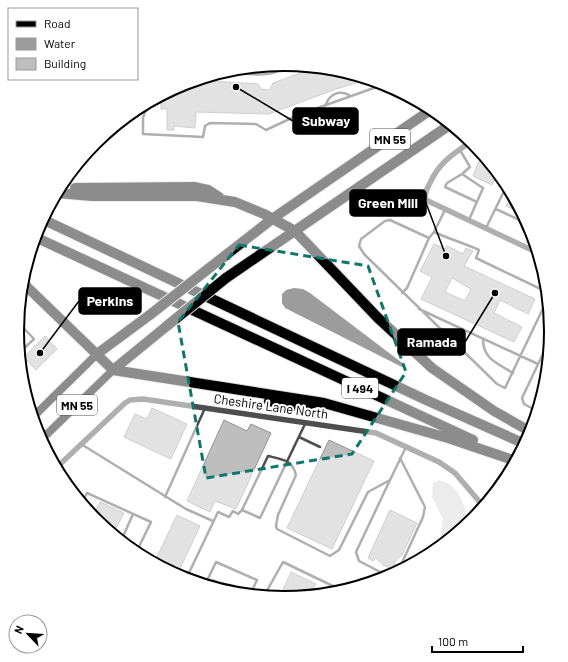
<svg xmlns="http://www.w3.org/2000/svg" width="568" height="662" font-family="Barlow,sans-serif">
  <style>
    .green { fill: #d5d5d5 }
    .water { fill: #9c9c9c }
    .building { fill: #bebebe; stroke: #929292; fill-rule: evenodd }
    .lines { fill: none; stroke-linecap: round; stroke-linejoin: round }
    .primary-casing { stroke: #dbdbdb; stroke-width: 10 }
    .highway-casing { stroke: #dbdbdb; stroke-width: 12 }
    .lane { stroke: #4e4e4e; stroke-width: 2.5 }
    .street { stroke: #4e4e4e; stroke-width: 5.5 }
    .primary { stroke: #000; stroke-width: 8 }
    .highway { stroke: #000; stroke-width: 10 }
    .highway-bridge-casing { stroke: #dbdbdb; stroke-width: 12; stroke-linecap: butt }
    .highway-bridge { stroke: #000; stroke-width: 10 }
    .marked { fill: none; stroke: #0f766e; stroke-width: 3; stroke-dasharray: 8 5; stroke-linejoin: round }
    .labels { text-anchor: middle; dominant-baseline: central; stroke-width: 4; stroke-linejoin: round; paint-order: stroke }
    .shield { fill: #fff; stroke: #4c4c4c; stroke-width: 1 }
    .shield-label { font-size: 12px; font-weight: bold; fill: #000 }
    .street-label { font-size: 13px; fill: #000; stroke: #fff }
    .rim { fill: none; stroke: #000; stroke-width: 2 }
    .leader { fill: none; stroke: #000; stroke-width: 1.5 }
    .callout-dot { fill: #000; stroke: #fff; stroke-width: 1.5 }
    .callout { fill: #000; stroke: #000; stroke-width: 1.5 }
    .callout-label { font-size: 14px; text-anchor: middle; font-weight: bold; fill: #fff }
  </style>
  <rect width="100%" height="100%" fill="#fff"/>
  <path class="green" d="M439,480C459,484 467,507 467,524L437,549L440,544L443,519L432,497L433,483Z"/>
  <path class="water" d="M294,288L303,289L310,293L405,365L404,368L285,308L282,303V294L286,290Z"/>
  <path class="building" d="M317,67L336,69L369,79L336,89L269,114L196,112L195,128L174,126V130H167V109H161V97H168V92L182,84L195,80L258,84L261,89L270,90L273,83Z
    M486,158L498,173L492,185L473,176L479,161L484,163Z
    M512,194L513,196L522,213L506,206Z
    M434,244L445,249L447,246L463,254L466,248L473,251L464,266L535,299L528,314L500,300L494,313L522,327L514,342L421,299L432,277L420,271ZM452,278L471,289L465,301L445,292Z
    M45,336L57,349L36,370L24,357Z
    M152,408L187,424L171,459L124,437L135,414L147,419Z
    M224,420L247,431L251,424L271,433L236,509L215,501L210,512L187,501Z
    M329,440L374,461L332,549L287,528Z
    M100,502L124,513L113,534L93,517Z
    M390,510L417,523L402,555L394,562L397,566L392,569L383,565L376,558L373,561L368,558Z
    M177,515L200,526L177,575L154,563Z
    M291,572L316,584L310,595L279,598Z
    M213,579L244,593V594L232,593L210,586Z"/>
  <g class="lines">
    <g class="primary-casing">
      <path id="primary" d="M33,417L97,354
        M41,440L113,370"/>
    </g>
    <g class="highway-casing">
      <path id="highway" d="M75,188L194,187L208,190L219,197
        M57,193L92,196H197L235,202L264,214L295,231L378,318L432,368L494,411L531,432
        M42,219L426,400L525,444
        M35,237L473,440
        M208,269L272,219L432,109
        M226,278L451,124
        M22,282L113,370L324,403L448,438L516,461
        M97,354L151,314
        M113,370L168,325
        M269,401L304,407L316,402"/>
    </g>
    <path class="lane" d="M237,69C246,77 279,77 285,64
      M148,103L143,118V134L203,137L205,126L210,123L256,124L266,130L298,115L385,84
      M326,104C330,94 339,90 349,95
      M460,150L470,167L462,174
      M496,209L528,224
      M445,210L434,232L429,238L390,220L385,221L361,239L359,246L364,254L497,384L505,388L548,298
      M469,220L483,188L462,174L447,183L445,187L477,202
      M486,228L507,185
      M434,232C449,239 464,243 479,250L476,258L547,292
      M402,293L407,288L429,238
      M419,309L538,364
      M18,322L34,339L19,353
      M483,339C483,359 497,363 513,373
      M20,364L25,369
      M537,411L524,404L522,398L550,339
      M299,437L320,447
      M81,444L186,509L213,521
      M390,480L356,552L359,561L388,576L400,567L423,517L425,507L400,458
      M165,497L205,408
      M82,503L87,493L151,522L136,553
      M242,510L268,456C281,459 293,460 296,475L278,515L276,526L277,529L330,556L339,550L368,492L390,480L406,447
      M121,541L133,514
      M186,579L218,512L229,517L233,511L238,514L242,510L260,518L305,424
      M205,585L216,562L257,580L250,595
      M264,596L283,562L335,587L333,593"/>
    <path class="street" d="M472,141C452,155 439,162 429,185C426,190 424,195 426,200L538,253
      M56,468L125,403L130,400L143,399L376,433L439,462L455,473L484,507"/>
    <use href="#primary" class="primary"/>
    <use href="#highway" class="highway"/>
    <g class="highway-bridge-casing">
      <path id="highway-bridge" d="M151,314L208,269
        M168,325L226,278"/>
    </g>
    <use href="#highway-bridge" class="highway-bridge"/>
  </g>
  <path d="M0 0H568V662H0ZM239,245L368,266L406,372L352,454L206,478L178,322Z" fill="#fff" fill-opacity=".55" fill-rule="evenodd"/>
  <path class="marked" d="M239,245L368,266L406,372L352,454L206,478L178,322Z"/>
  <g class="labels">
    <g class="shield">
      <rect x="370" y="129" width="40" height="20" rx="3"/>
      <rect x="342" y="378" width="36" height="20" rx="3"/>
      <rect x="57" y="395" width="40" height="20" rx="3"/>
    </g>
    <g class="shield-label">
      <text x="390" y="139">MN 55</text>
      <text x="360" y="388">I 494</text>
      <text x="77" y="405">MN 55</text>
    </g>
    <g class="street-label">
      <text transform="translate(271 406) rotate(8)">Cheshire Lane North</text>
    </g>
  </g>
  <path d="M0 0H568V662H0ZM24 331a260 260 0 1 1 520 0a260 260 0 1 1-520 0Z" fill="#fff" fill-rule="evenodd"/>
  <path class="rim" d="M24 331a260 260 0 1 1 520 0a260 260 0 1 1-520 0Z"/>
  <path class="leader" d="M236 87L293 121M446 256L426 203M40 353L79 301M495 293L465 342"/>
  <g class="callout-dot">
    <circle cx="236" cy="87" r="4"/>
    <circle cx="446" cy="256" r="4"/>
    <circle cx="40" cy="353" r="4"/>
    <circle cx="495" cy="293" r="4"/>
  </g>
  <g class="callout">
    <rect x="293" y="108" width="65" height="26" rx="4"/>
    <rect x="350" y="190" width="76" height="26" rx="4"/>
    <rect x="79" y="288" width="62" height="26" rx="4"/>
    <rect x="398" y="329" width="67" height="26" rx="4"/>
  </g>
  <g class="callout-label">
    <text x="326" y="126">Subway</text>
    <text x="388" y="208">Green Mill</text>
    <text x="110" y="306">Perkins</text>
    <text x="432" y="347">Ramada</text>
  </g>
  <rect x="8" y="8" width="130" height="72" fill="#ffffff" stroke="#999999"/>
  <rect x="16" y="21" width="20" height="6" fill="#000000" stroke="#999999"/>
  <text x="44" y="28" font-size="12" fill="#000000">Road</text>
  <rect x="16" y="38" width="20" height="12" fill="#9c9c9c" stroke="#999999"/>
  <text x="44" y="48" font-size="12" fill="#000000">Water</text>
  <rect x="16" y="58" width="20" height="12" fill="#bebebe" stroke="#999999"/>
  <text x="44" y="68" font-size="12" fill="#000000">Building</text>
  <g transform="translate(28 634) rotate(295)"><circle r="19" fill="#ffffff" stroke="#999999"/>
  <path d="M0-3L7 15L0 10L-7 15Z" fill="#000000"/>
  <text y="-6" font-size="11" font-weight="bold" text-anchor="middle" fill="#000000">N</text>
  </g>
  <path d="M432 646v6h91v-6" fill="none" stroke="#000000" stroke-width="2"/>
  <text x="438" y="646" font-size="12" fill="#000000" stroke="#ffffff" stroke-width="3" paint-order="stroke">100 m</text>
</svg>
